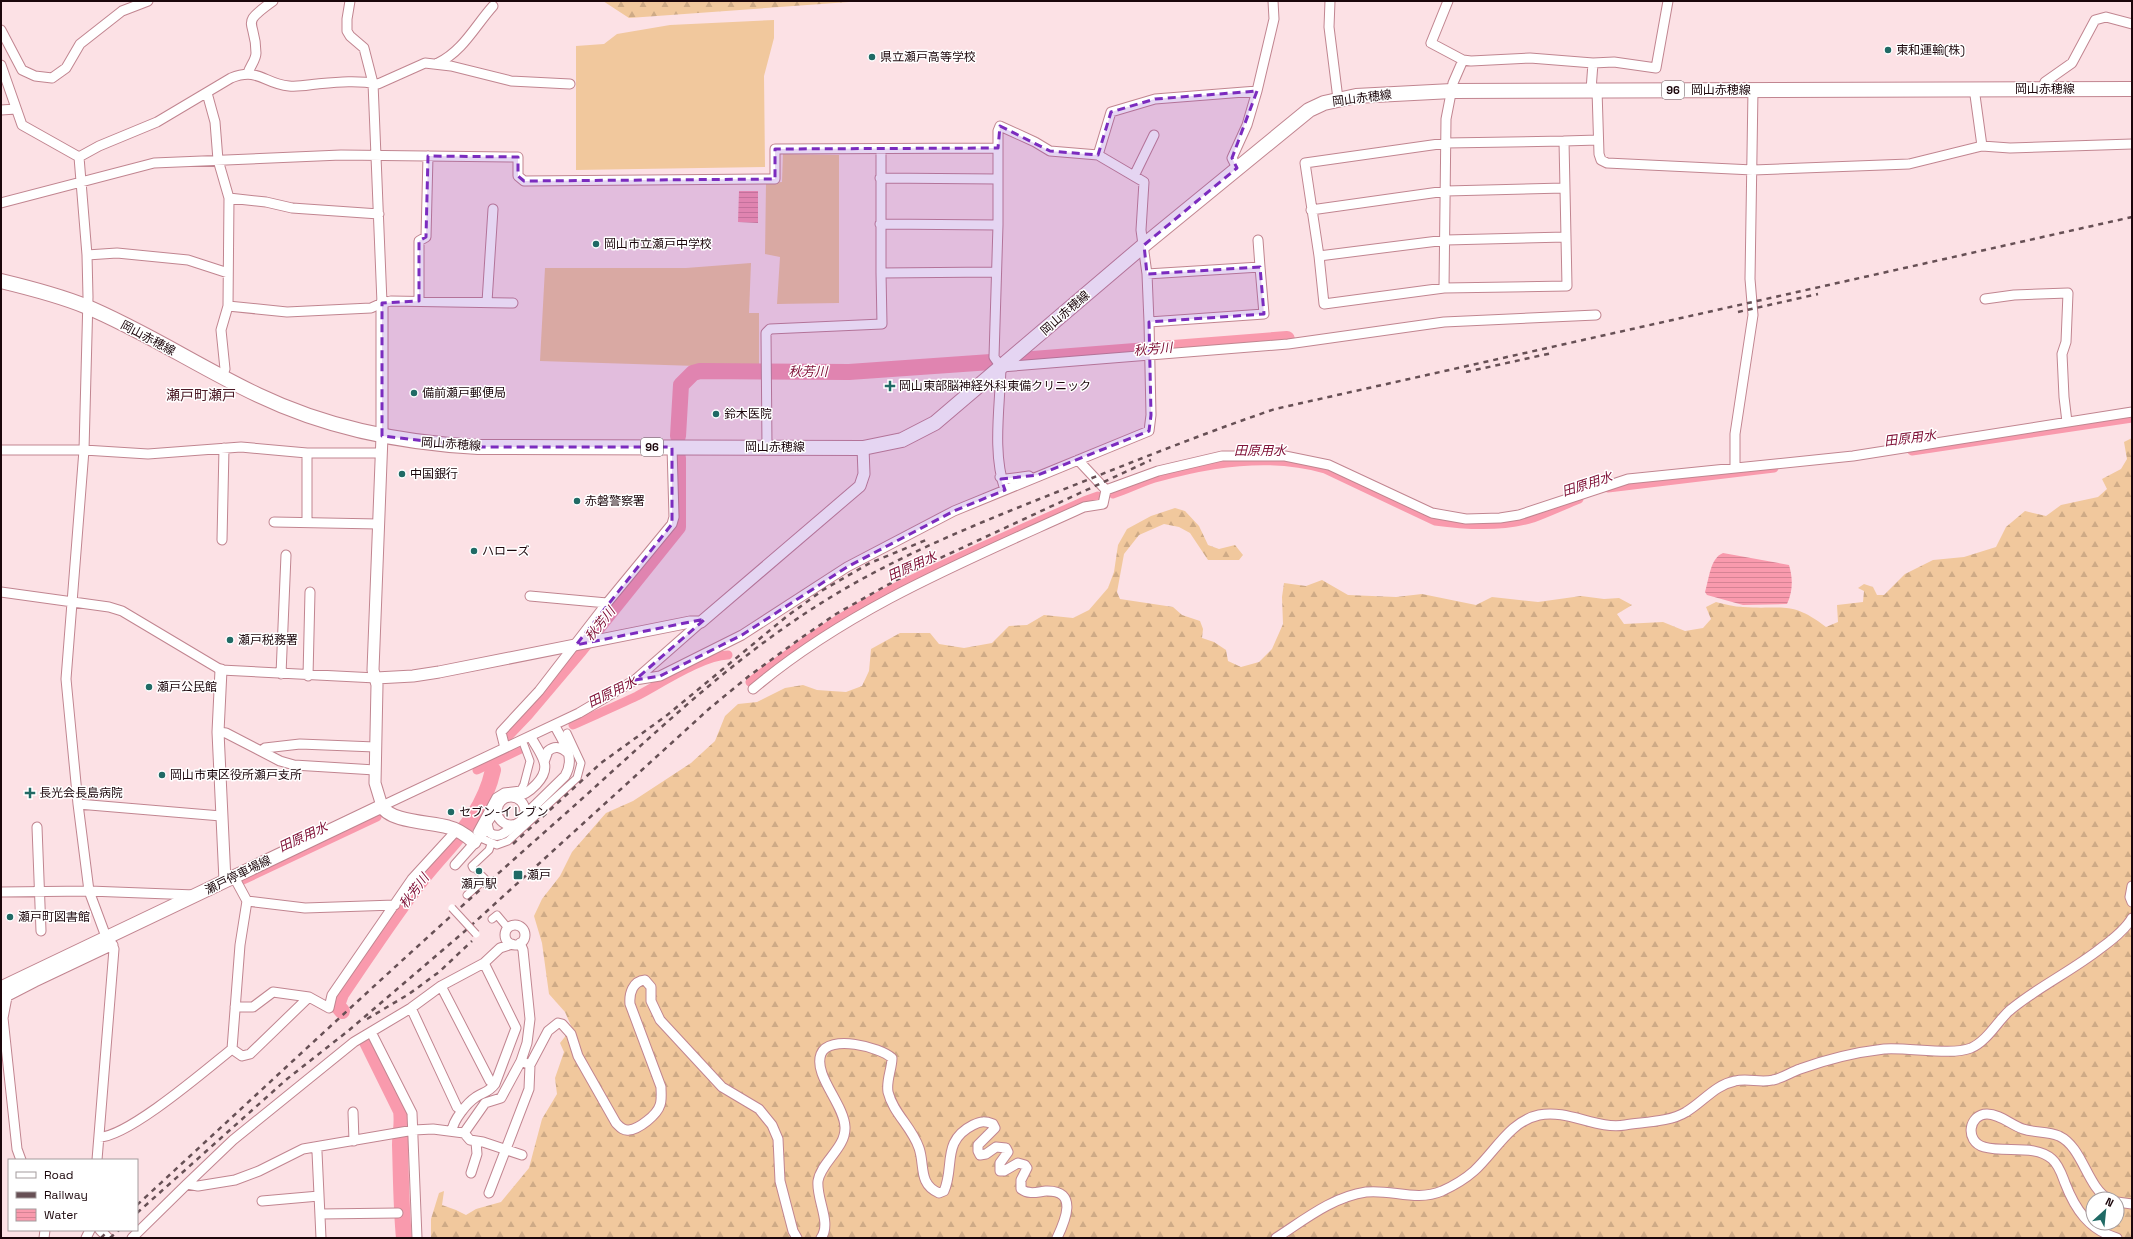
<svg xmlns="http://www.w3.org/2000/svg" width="2133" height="1239" font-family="'Space Grotesk','Noto Sans JP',sans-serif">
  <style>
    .forest { fill: url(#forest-firs); fill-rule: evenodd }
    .pitch { fill: #f1c89d }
    .water { fill: url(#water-rules) }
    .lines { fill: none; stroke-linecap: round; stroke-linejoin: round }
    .canal { stroke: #f99aad; stroke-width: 9 }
    .river { stroke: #f99aad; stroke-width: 16 }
    .pedestrian-tunnel { stroke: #dac0c4; stroke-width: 7; stroke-dasharray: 7 3.5; stroke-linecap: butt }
    .pedestrian-casing { stroke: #c18590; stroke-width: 9 }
    .minor-casing { stroke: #c18590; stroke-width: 11 }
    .tertiary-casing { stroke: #c18590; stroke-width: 13 }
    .secondary-casing { stroke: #c18590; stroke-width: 15 }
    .primary-casing { stroke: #c18590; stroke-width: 16 }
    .pedestrian { stroke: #fff; stroke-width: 7 }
    .minor { stroke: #fff; stroke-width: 9 }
    .tertiary { stroke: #fff; stroke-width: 11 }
    .secondary { stroke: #fff; stroke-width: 13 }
    .primary { stroke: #fff; stroke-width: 14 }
    .rail { stroke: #675055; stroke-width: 2.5; stroke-dasharray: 5 5; stroke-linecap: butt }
    .pedestrian-bridge-casing { stroke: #c18590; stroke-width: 9; stroke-linecap: butt }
    .pedestrian-bridge { stroke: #fff; stroke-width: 7 }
    .marked { fill: #7b2cbf; fill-opacity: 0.2; stroke: #7b2cbf; stroke-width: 3; stroke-dasharray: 8 5; stroke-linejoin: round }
    .poi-dot { fill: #206a65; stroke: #fff; stroke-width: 1.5 }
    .labels { text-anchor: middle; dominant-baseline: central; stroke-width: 3; stroke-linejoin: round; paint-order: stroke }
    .shield { fill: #fff; stroke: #5f5154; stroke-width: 1 }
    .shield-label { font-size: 11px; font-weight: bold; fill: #1b060b }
    .poi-label { font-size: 12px; fill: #1b060b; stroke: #fff; text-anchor: start }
    .street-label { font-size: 12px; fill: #1b060b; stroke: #fff }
    .water-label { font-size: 13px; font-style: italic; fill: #801238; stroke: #fff }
    .quarter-label { font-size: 14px; fill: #4d1b27; stroke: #fff }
  </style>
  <defs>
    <pattern id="forest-firs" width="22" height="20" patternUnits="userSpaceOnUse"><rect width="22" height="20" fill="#f1c89d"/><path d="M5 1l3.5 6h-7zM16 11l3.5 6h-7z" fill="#ceaa86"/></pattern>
    <pattern id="water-rules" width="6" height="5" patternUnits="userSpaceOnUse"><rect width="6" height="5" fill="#f99aad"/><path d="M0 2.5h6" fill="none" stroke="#d58394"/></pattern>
  </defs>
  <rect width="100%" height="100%" fill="#fce1e5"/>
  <path class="forest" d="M603,1H863L629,18Z
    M2132,438V1238H431V1219L439,1193L444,1191L442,1205L456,1210L466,1215L476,1209L501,1202L529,1168L542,1119L557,1094L555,1078L564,1052L560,1043L572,1028L565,1012L549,994L542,943L534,916L542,899L560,876L572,852L606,813L633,801L691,763L715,741L725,716L738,704L757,702L785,688L803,685L817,690L846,692L862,686L869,671L871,649L900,633H930L939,644L964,648L992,643L1009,626L1027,625L1044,615L1073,618L1089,610L1108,588L1114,572L1118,545L1127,529L1151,516L1175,508L1185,511L1199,526L1208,545L1219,549L1235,545L1243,555L1239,560H1208L1190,533L1179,527L1164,524L1139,535L1124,554L1117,592L1120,599L1173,607L1182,615L1200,621L1203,629L1202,638L1214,642L1226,650L1228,661L1241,667L1259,662L1272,649L1283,624L1282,597L1284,583L1306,586L1322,580L1348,595L1396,597L1422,594L1476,605L1492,597L1538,602L1581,596L1604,599L1619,598L1632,605L1617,614L1624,624L1663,622L1685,631L1703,628L1711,619L1706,607L1716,602C1725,604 1734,607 1743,607C1783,610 1791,600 1826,627L1838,622L1837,605L1863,602L1864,591L1858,588L1864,584L1873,587L1877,595H1884L1905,574L1933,560L1964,557L1996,547L2006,527L2025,511L2046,516L2061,505L2098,497L2107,489L2102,479L2121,469L2127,459L2124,442ZM2093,1199H2117V1223H2093Z"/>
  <path class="pitch" d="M774,20V38L764,76L765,167L576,170V46L604,44L617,34L670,25Z
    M783,154L839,155V303L777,304L780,257L765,254L766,183L782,182Z
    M751,263L749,313H759V368L540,361L545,268H686Z"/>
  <path class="water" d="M739,191H758V223L738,222Z
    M1723,553L1789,565C1793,578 1793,592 1787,604L1743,605L1707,595L1705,592C1709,580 1710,558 1723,553Z"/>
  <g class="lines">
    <path class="canal" d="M1912,451L2132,418
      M1608,488L1774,468
      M1113,494C1129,489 1143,481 1159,477C1212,462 1271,453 1325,469L1435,521C1464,525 1504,527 1533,518C1549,512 1564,505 1579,499
      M750,682C795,648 840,615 890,590C954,558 1019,530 1084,501L1098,496
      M573,725C595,715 616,706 637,696C660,684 704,655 728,655
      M477,770L521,749
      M241,881L377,817"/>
    <path class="river" d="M1020,360L1287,339
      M678,436L681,385L693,373L700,371L849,372L991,362
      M505,735L525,714L580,649L678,527V458
      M342,1011L337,1005L341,994C367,956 392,917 420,881C449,843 482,820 493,770
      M367,1042L401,1111C403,1123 400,1133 400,1145C401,1176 401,1207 404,1238"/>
    <path class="pedestrian-tunnel" d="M473,868L482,876"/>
    <g class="pedestrian-casing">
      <path id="pedestrian" d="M477,832L496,797L504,792L521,790L524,784L530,761L524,745
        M483,839L497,845L508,841L577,778L581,763L567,733
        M473,868L472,866L489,850L491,844
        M467,895L485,879L482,876
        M492,919L497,915L508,928"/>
    </g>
    <g class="minor-casing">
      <path id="minor" d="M350,1L347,19V31L350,36L364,48L373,83L382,303
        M1330,1L1329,27L1338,99
        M1448,1L1431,43L1463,60L1471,61L1530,58L1593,63L1591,90
        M1,30L22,70L35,76L52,78L66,68L80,44L122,11L148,1
        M438,63C463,51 475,26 493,6
        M1593,63L1614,62L1656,68L1668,1
        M1,65L22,125L79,157
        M248,73C250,66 256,60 256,53C256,19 238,26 273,1
        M1974,88L1982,146
        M2042,89L2045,82L2072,63L2095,20L2106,17L2132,24
        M1597,90L1599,154L1601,160L1607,163L1753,170L1803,168L1909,164L1982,146L2010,148L2132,144
        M1257,91L1274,19L1273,1
        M207,93L215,122L218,160L229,198L228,306L221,330L225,369L222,377
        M1,110L16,109
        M1564,141L1567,286L1444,288L1324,304L1319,256L1305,163L1446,143Z
        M1564,141L1598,140
        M881,149V273L996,272
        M79,157L87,255L88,297L84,450L66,679L78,804L89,891L105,934L109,937L114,949L97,1160
        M79,157L99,146L157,122L231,78C259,67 264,84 289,86C298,87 308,85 317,84C338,82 357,80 378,84L425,63L451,66L511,81L570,84
        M1134,176L1154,135
        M880,178L997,179
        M229,198L266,202L292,208L379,214
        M1,203L154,163L341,155L518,157V176L524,181L775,179V149L998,148
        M1311,210L1446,191L1564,188
        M880,224L998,225
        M1258,240L1260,267
        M87,255L117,253L188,260L228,273
        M1319,256L1446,240L1566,237
        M1147,274L1260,267L1264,314L1149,322
        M1444,288L1446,119L1453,83L1463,60
        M1985,299L2014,295L2068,293L2066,342L2062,354L2064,397L2067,422
        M419,301V241L426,237L428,156
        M487,302L493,209
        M228,306L287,312L371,308L382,303L391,301L513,303
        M1001,367L1288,344L1444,322L1596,315
        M767,447L766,333L770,329L882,324L881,273
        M1,450H84L148,454L241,447L307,453H381
        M307,453V522
        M1078,460L1106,490
        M1735,468V434L1753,315L1750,279L1753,90
        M1000,477L1006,479L1029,476
        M1005,490C992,452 1000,407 1001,367L994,357L998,225V131L1000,126L1035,142L1050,151L1098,155L1111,112L1155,99L1257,91L1247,125L1232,158L1237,168
        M1106,490L1158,471L1222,456H1285L1329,465L1432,513L1466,519L1500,518L1519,515L1628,479L1853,456L2132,412
        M274,522L378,524
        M222,540L224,448
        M1,592L109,607L122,611L221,670L376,678
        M530,596L607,603
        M281,674L286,555
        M308,676L310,592
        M635,680L660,676L742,635L847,567L954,511L1149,431L1151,415L1149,322L1147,274L1141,230L1144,182L1098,155
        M753,689C850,607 970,559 1084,507L1103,504L1106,490
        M218,732L226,733L280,761L294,765L375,770
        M505,748L501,732L539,691L607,603L672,524L674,517L672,447
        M261,751L265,748L300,744L375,747
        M544,762L548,751C555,745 561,747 568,753
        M515,797C528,795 549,777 544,762C542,754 535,745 531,737
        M497 811a14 14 0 1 1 28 0a14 14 0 1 1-28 0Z
        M78,804L221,816
        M382,806L579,713L635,680L701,622
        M498,807L487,823L489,832C499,841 508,830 516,824
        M523,817L565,776C576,757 564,744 555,726
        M37,827L41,931
        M455,865L487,829
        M2132,886L2130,897L2132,902
        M1,892L89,891L195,895
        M247,901L305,908L395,905
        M505 935a10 10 0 1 1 20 0a10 10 0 1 1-20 0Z
        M31,974L35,982L113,945
        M441,986L490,1081L495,1084
        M7,997L3,1018L17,1149L21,1160
        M2,999L35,982
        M235,1007H253L273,992L309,997L329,1008L332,995L412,879L456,831
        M411,1008L457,1107L462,1111
        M371,1032L412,1113L417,1238
        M232,1049L242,1056L250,1054L309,997
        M521,1061L530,1065L548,1031L558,1023L562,1024L571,1034L578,1056L616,1123C620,1127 623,1131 629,1130C639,1129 657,1115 660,1105C662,1100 661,1093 661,1087L630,1004C629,993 633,981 645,980L651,987V1001L660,1020L722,1087L759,1109L772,1125L778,1139L780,1181L793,1231L797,1238
        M353,1112L354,1141
        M452,1131C453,1120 467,1103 476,1097C484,1092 489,1092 495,1084L516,1028L484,963
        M464,1133L470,1140L483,1142L522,1155
        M99,1137C127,1138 207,1069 232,1049L240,945L247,901L234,877
        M315,1147L317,1152L321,1238
        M471,1173L477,1154L476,1142
        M187,1184L233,1140L354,1042L411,1008L441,986L484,963L500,948L512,944
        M489,1193L529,1089L530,1065
        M2109,1199C2087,1188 2083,1147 2059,1136C2047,1131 2035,1133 2023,1129C2011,1125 2000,1114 1987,1114C1969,1114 1964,1141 1984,1147C2005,1153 2035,1144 2052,1159C2059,1165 2062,1175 2065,1183C2075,1209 2089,1230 2117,1238
        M262,1201L319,1196
        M2117,1202L2132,1204
        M320,1214L398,1213
        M100,1230L108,1238
        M44,1238L45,1230
        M86,1238L90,1230
        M132,1238L187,1184L198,1186L235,1180L259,1171L303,1149L414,1130L433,1129L464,1133L485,1103L501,1098L521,1061L527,1043L530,1019L523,950L520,943
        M821,1238C832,1223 816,1199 818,1181C821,1162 846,1148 845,1127C844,1104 813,1075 821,1054C829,1034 880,1047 892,1058C892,1069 886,1080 888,1092C893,1113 912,1127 919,1148C925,1165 918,1184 939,1193L944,1191C955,1167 941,1141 973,1125C981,1121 985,1121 993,1124L995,1128L978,1145V1151L980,1155L986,1154L996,1147L1006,1148L1008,1152L1000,1163V1171H1004L1018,1163L1025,1165L1027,1168L1021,1180V1189C1029,1195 1037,1192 1046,1191C1079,1190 1065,1221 1057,1238
        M1276,1238C1304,1220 1332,1197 1366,1192C1392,1189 1416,1202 1442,1191C1453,1186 1465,1179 1474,1171C1495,1152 1510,1121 1539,1115C1568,1109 1597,1130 1625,1125C1644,1122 1670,1122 1686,1112C1703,1102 1715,1085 1735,1081C1747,1078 1761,1083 1773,1080C1783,1078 1791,1072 1800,1069C1825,1060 1858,1052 1884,1049C1908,1047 1951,1056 1971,1048C1987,1041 1997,1022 2009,1011C2036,988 2072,971 2101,948C2112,940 2125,930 2132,918"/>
    </g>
    <g class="tertiary-casing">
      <path id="tertiary" d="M221,670L218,732L225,881
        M376,678L413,676L439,672L690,622H701L860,486L864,474L863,448
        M382,806L375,783L377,685L373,670L382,436V303"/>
    </g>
    <g class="secondary-casing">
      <path id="secondary" d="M1,988L382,806C389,822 432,822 448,827C457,829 467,836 474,842"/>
    </g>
    <g class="primary-casing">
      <path id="primary" d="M1,281C30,288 58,295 85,306C145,331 199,367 258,395C327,428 401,443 478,447L863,448L902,440L935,423L1144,245L1309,110L1324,103L1356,96L1452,91L2132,89"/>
    </g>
    <use href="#pedestrian" class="pedestrian"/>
    <use href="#minor" class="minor"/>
    <use href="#tertiary" class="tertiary"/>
    <use href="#secondary" class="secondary"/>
    <use href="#primary" class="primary"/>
    <path class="rail" d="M1738,312L1818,294
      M1466,372L1552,353
      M513,844L601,763L666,716L786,617L823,590L870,563L926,540
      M367,1019L409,994L439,972L472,941
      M137,1205C279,1074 420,942 565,814C646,742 724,665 815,607C891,558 974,525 1057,492C1130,463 1201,434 1275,409L2132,217
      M137,1213L287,1079L348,1031L465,931L710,708L749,676L801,638L836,614L882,588L923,566L1151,460
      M101,1238L109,1230
      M110,1238L119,1230"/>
    <g class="pedestrian-bridge-casing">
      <path id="pedestrian-bridge" d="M452,908L476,934"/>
    </g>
    <use href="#pedestrian-bridge" class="pedestrian-bridge"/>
  </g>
  <path class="marked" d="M1257,91L1232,158L1237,168L1144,245L1147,274L1260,267L1264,314L1149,322L1151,415L1149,431L1038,475L1001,479L1005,490L954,511L847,567L742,635L660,676L635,680L705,619L576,645L672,524V447H478L382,436V303L419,301V241L426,237L428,156L518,157V176L524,181L775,179V149L998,148L1000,126L1050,151L1098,155L1111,112L1155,99Z"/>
  <g class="poi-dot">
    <circle cx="1888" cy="50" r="4"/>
    <circle cx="872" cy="57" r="4"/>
    <circle cx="596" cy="244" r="4"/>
    <path d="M888 380h4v4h4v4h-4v4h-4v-4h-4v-4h4z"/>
    <circle cx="414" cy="393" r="4"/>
    <circle cx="716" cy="414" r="4"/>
    <circle cx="402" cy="474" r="4"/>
    <circle cx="577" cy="501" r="4"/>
    <circle cx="474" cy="551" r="4"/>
    <circle cx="230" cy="640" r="4"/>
    <circle cx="149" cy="687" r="4"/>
    <circle cx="162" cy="775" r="4"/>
    <path d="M28 787h4v4h4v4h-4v4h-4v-4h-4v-4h4z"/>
    <circle cx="451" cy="812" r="4"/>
    <circle cx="479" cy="871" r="4"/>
    <rect x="513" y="870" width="10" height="10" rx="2"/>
    <circle cx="10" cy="917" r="4"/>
  </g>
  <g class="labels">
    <g class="shield">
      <rect x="1662" y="81" width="22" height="18" rx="3"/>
      <rect x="641" y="438" width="22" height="18" rx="3"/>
    </g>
    <g class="shield-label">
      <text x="1673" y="90">96</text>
      <text x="652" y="447">96</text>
    </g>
    <g class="poi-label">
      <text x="1896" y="50">東和運輸(株)</text>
      <text x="880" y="57">県立瀬戸高等学校</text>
      <text x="604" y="244">岡山市立瀬戸中学校</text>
      <text x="899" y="386">岡山東部脳神経外科東備クリニック</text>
      <text x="422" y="393">備前瀬戸郵便局</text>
      <text x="724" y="414">鈴木医院</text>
      <text x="410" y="474">中国銀行</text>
      <text x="585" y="501">赤磐警察署</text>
      <text x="482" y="551">ハローズ</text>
      <text x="238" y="640">瀬戸税務署</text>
      <text x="157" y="687">瀬戸公民館</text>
      <text x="170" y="775">岡山市東区役所瀬戸支所</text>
      <text x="39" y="793">長光会長島病院</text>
      <text x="459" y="812">セブン-イレブン</text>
      <text x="527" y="875">瀬戸</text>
      <text x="479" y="884" text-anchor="middle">瀬戸駅</text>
      <text x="18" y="917">瀬戸町図書館</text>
    </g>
    <g class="street-label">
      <text x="2045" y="89">岡山赤穂線</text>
      <text x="1721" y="90">岡山赤穂線</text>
      <text transform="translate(1362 98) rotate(-7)">岡山赤穂線</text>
      <text transform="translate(1065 313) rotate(-41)">岡山赤穂線</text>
      <text transform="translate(148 338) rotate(28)">岡山赤穂線</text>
      <text transform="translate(451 444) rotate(4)">岡山赤穂線</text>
      <text x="775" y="447">岡山赤穂線</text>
      <text transform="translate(238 875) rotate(-26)">瀬戸停車場線</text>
    </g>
    <g class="water-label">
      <text transform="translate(1153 349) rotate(-5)">秋芳川</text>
      <text x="808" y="371">秋芳川</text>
      <text transform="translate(1910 438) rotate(-7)">田原用水</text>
      <text x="1260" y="450">田原用水</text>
      <text transform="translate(1587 484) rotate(-18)">田原用水</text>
      <text transform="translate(912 566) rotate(-24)">田原用水</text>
      <text transform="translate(600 624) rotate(-51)">秋芳川</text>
      <text transform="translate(612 692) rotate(-26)">田原用水</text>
      <text transform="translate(303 837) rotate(-25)">田原用水</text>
      <text transform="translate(414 891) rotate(-53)">秋芳川</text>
    </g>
    <g class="quarter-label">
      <text x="201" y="395">瀬戸町瀬戸</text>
    </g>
  </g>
  <rect width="2133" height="1239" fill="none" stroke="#1b060b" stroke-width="4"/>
  <rect x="8" y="1159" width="130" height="72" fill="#ffffff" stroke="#a49b9d"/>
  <rect x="16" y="1172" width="20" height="6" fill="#ffffff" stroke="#a49b9d"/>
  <text x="44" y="1179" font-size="12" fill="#1b060b">Road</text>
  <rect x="16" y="1192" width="20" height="6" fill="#675055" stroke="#a49b9d"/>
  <text x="44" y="1199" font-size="12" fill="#1b060b">Railway</text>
  <rect x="16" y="1209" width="20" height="12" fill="url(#water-rules)" stroke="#a49b9d"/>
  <text x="44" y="1219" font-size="12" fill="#1b060b">Water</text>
  <g transform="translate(2105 1211) rotate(27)"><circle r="19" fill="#ffffff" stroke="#a49b9d"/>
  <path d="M0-3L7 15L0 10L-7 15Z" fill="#206a65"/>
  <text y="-6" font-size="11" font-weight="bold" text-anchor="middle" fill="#1b060b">N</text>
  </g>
</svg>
